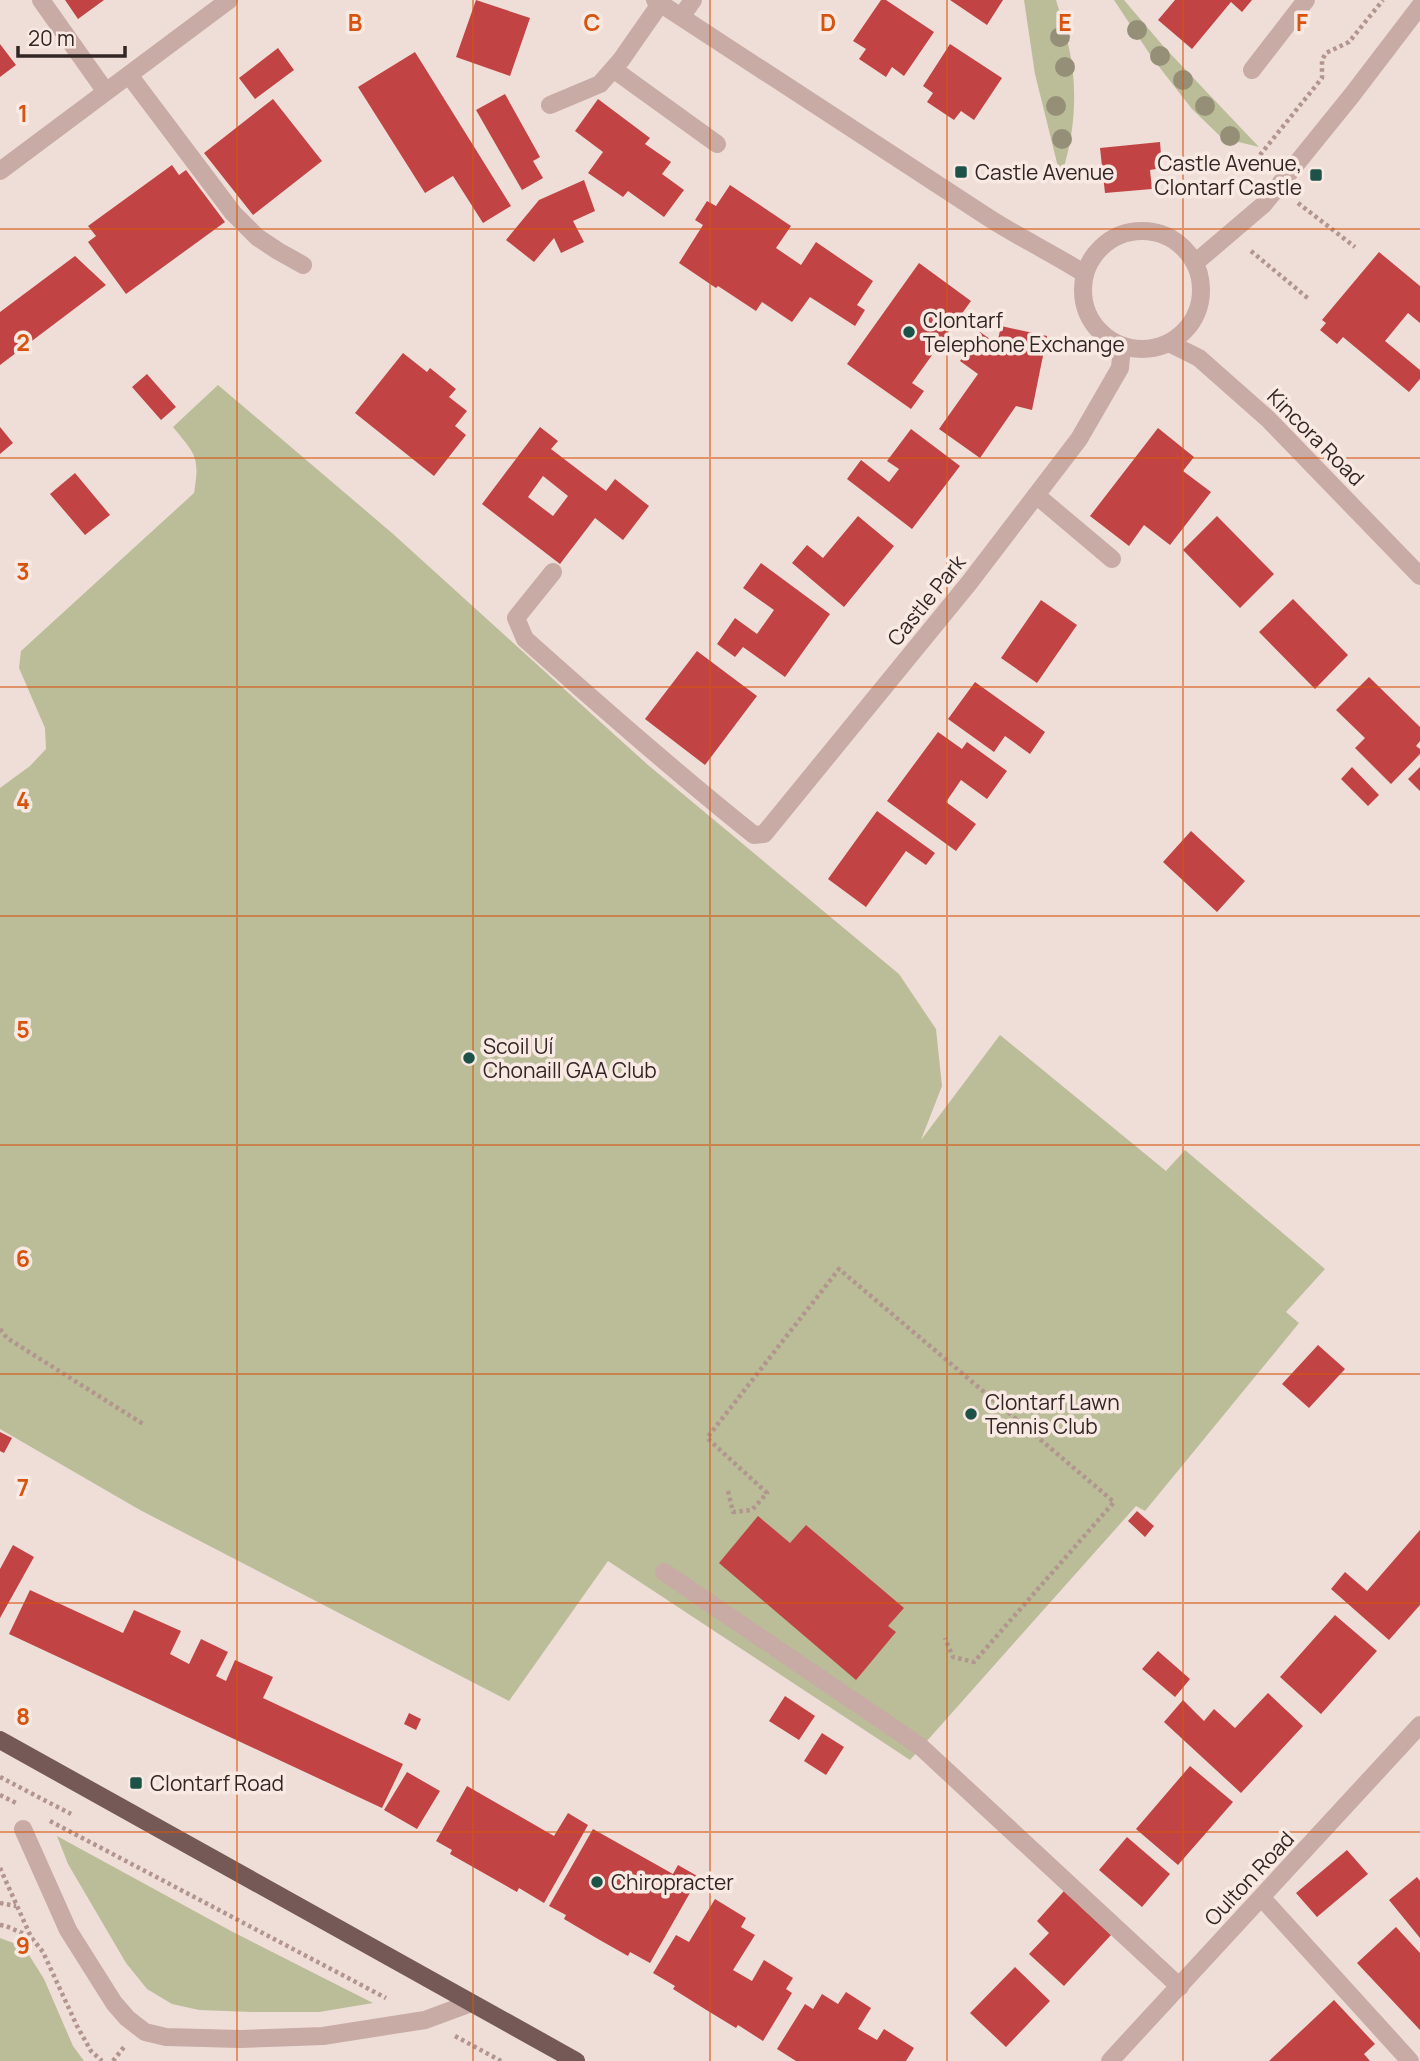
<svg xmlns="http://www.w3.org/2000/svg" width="1420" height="2061" font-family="Manrope,sans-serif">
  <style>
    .grass { fill: #babd98 }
    .building { fill: #c14344; fill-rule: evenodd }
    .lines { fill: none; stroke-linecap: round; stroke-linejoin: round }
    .path { stroke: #b2958e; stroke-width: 4.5; stroke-dasharray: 3.5 3.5; stroke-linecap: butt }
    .minor { stroke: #c7aba4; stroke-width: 18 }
    .major { stroke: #745957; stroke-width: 18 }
    .tree { fill: #958f78 }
    .grid { fill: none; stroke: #d6540e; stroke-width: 2; stroke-opacity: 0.55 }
    .poi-dot { fill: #1d5248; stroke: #f8e9e3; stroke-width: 2.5 }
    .labels { text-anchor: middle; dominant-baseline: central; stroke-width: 7; stroke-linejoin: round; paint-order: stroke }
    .poi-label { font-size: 21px; fill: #322625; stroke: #f8e9e3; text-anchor: start }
    .street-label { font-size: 21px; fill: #322625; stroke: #f8e9e3 }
    .grid-label { font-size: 23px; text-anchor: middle; font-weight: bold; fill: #d6540e; stroke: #f8e9e3; stroke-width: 7; stroke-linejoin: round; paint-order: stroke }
  </style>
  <rect width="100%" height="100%" fill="#efded7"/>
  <path class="grass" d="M1024,0H1056C1061,16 1066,32 1069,48C1078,88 1075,134 1062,173L1059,171L1035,74Z
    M1114,0H1124L1164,47L1259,147L1222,138L1192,109L1153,59Z
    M218,385L392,533L648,765L899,974L936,1029L942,1086L921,1140L1000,1035L1166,1171L1185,1150L1325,1269L1286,1312L1299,1323L1145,1511L1136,1506L910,1760L608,1561L509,1701L140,1510L0,1429V788L30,766L46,749L45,728L19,668L21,651L194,493C200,457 196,455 173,427Z
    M57,1836L231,1931L373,2003L319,2012H252L199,2010L172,2004L147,1989L126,1963L68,1864Z
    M0,1938L24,1947L44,1979L73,2046L84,2061H0Z"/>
  <path class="building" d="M65,0H104L78,19Z
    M476,0L530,18L510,76L456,57Z
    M881,0H886L934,32L904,76L892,67L886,77L859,59L866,49L853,41Z
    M950,0H1003L987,25Z
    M1175,0H1252L1242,12L1231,2L1192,49L1158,20Z
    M0,44L16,65L0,77Z
    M950,44L1002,78L974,120L961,111L954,120L927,102L933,93L923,86Z
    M278,48L294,70L255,99L239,78Z
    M415,52L511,206L483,223L453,176L425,193L358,87Z
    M505,94L540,157L533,161L543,178L522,190L476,110Z
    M273,99L322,161L253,215L204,153Z
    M598,99L650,138L645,144L671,162L662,174L684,190L664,217L628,191L623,197L588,173L603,152L575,131Z
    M1160,142L1162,168L1150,170L1152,189L1105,193L1100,148Z
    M172,165L179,175L186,170L225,222L126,294L88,242L96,236L88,226Z
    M584,180L595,211L573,221L584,242L561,253L554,238L534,262L506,240L539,200Z
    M730,185L791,226L776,248L801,265L816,242L873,281L857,305L865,310L855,326L810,297L792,322L762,302L756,311L718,286L716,288L679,263L703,225L695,220L707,201L716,206Z
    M1379,252L1420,286V323L1408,313L1385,341L1420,370V379L1409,392L1343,337L1337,344L1320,330L1326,323L1322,320Z
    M75,256L106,285L0,365V312Z
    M919,263L971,301L912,383L924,391L911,409L847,364Z
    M1001,326L1047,336L1032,410L1016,406L980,458L939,429L978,374L960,361L980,332L997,344Z
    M403,353L427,372L430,368L456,389L449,397L467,411L455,426L466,435L434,476L355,413Z
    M147,374L176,407L161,420L132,387Z
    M0,427L13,443L0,454Z
    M540,427L558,441L551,449L606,491L615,479L649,506L623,540L595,518L560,564L482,504ZM543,476L568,496L553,516L528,497Z
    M1158,428L1194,457L1183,471L1211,492L1170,545L1144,525L1129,546L1090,516Z
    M911,429L960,466L912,529L847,479L861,460L889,482L899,469L887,461Z
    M75,473L110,515L85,535L50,494Z
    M858,516L894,546L844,607L792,563L807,545L823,558Z
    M1217,516L1274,574L1240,608L1183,550Z
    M761,563L830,614L785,677L743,647L735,657L717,644L735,618L757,634L774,610L743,588Z
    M1293,599L1348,655L1315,689L1259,632Z
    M1041,600L1077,625L1037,683L1001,658Z
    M697,651L757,696L705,765L645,719Z
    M1369,677L1420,727V741L1416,746L1420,749V754L1391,784L1355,748L1365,738L1336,710Z
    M975,682L1045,732L1030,754L1005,736L994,752L948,719Z
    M938,732L962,749L967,742L1007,771L987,799L961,780L946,802L976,824L956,851L887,801Z
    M1352,767L1379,795L1368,806L1341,779Z
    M1420,767V791L1408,779Z
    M877,811L935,853L926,865L906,851L866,907L828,879Z
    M1191,831L1245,881L1217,912L1163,862Z
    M1318,1345L1345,1369L1309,1408L1282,1384Z
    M0,1432L12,1438L4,1453L0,1451Z
    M1137,1511L1154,1526L1145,1537L1128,1521Z
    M758,1516L790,1543L806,1525L904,1608L888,1626L896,1632L856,1680L719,1563Z
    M1420,1530V1605L1389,1640L1331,1589L1345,1572L1367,1591Z
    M13,1545L34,1557L0,1618V1569Z
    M30,1590L123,1633L134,1610L181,1631L170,1654L189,1664L201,1639L228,1652L216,1676L226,1681L235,1660L273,1677L263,1698L403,1764L382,1808L9,1634Z
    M1335,1615L1377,1651L1321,1714L1280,1677Z
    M1158,1651L1190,1679L1175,1697L1142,1669Z
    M1268,1693L1303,1726L1241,1793L1164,1722L1183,1700L1204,1721L1214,1709L1235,1728Z
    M785,1696L815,1716L799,1740L769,1721Z
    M409,1713L421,1719L416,1730L404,1724Z
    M822,1733L844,1747L826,1775L804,1761Z
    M1190,1766L1233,1802L1178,1865L1136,1829Z
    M407,1772L440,1791L417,1829L384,1810Z
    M467,1786L554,1836L568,1813L588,1825L544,1903L519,1888L517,1892L450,1854L452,1850L436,1841Z
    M593,1829L673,1874L678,1865L699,1877L650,1963L630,1952L628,1956L598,1939L564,1919L566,1915L549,1906Z
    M1127,1837L1170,1874L1142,1907L1099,1870Z
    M1347,1850L1368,1874L1317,1917L1296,1893Z
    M1417,1877L1420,1881V1938L1389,1900Z
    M1064,1891L1111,1935L1064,1986L1029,1954L1049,1933L1037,1921Z
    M715,1899L746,1918L741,1927L755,1935L733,1970L752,1981L764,1960L793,1978L786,1989L792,1993L763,2041L738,2025L736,2028L708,2011L673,1989L675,1986L653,1973L676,1935L689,1942Z
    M1396,1927L1420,1953V2030L1357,1963Z
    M1015,1967L1050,2001L1006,2047L970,2013Z
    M846,1992L871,2008L858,2029L877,2040L884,2029L914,2048L906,2061H796L777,2049L805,2004L813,2009L822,1994L838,2004Z
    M1334,2000L1375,2044L1364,2054L1370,2061H1269Z"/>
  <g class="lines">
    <path class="path" d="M1260,155L1322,78V60L1326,53L1349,42L1383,0
      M1298,203L1355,247
      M1251,251L1310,300
      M0,1329L7,1338L143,1424
      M728,1491L733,1512L752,1510L767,1493L707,1438L839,1269L1114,1502L974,1662L953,1657L945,1638
      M0,1777L71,1814
      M0,1795L18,1804
      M50,1821L386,1998
      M0,1868L31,1937L43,1952L77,2026L91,2051L102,2061
      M0,1903L16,1906
      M0,1925L6,1926L31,1937
      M455,2036L501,2061
      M113,2061L124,2047"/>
    <path class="minor" d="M41,0L106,92
      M655,0C766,73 877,146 989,218C1020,238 1054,254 1085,274
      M681,17L693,0
      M613,69L717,144
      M1252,70L1306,0
      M129,75L233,213L257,237L278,251L303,265
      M550,105L600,84L621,60L660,4
      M0,171L229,0
      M1083 290a59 59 0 1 1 118 0a59 59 0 1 1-118 0Z
      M1195,263L1263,205L1352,95L1420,6
      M1169,343L1199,358L1268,419L1420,576
      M1036,495L1112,559
      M553,572L516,618L525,639C600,706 675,772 754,835L764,834L969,583L1079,439L1120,368L1122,346
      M664,1572L921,1747L1180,1987
      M23,1829L68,1930L114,2003L127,2018L145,2032L166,2037L240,2039L323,2036L425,2020L471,2003
      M1262,1898L1410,2061
      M1110,2061L1420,1725"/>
    <path class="major" d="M0,1740L576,2061"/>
  </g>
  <g class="tree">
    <circle cx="1137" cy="30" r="10"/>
    <circle cx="1060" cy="37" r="10"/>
    <circle cx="1160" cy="56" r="10"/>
    <circle cx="1065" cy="67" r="10"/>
    <circle cx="1183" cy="80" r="10"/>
    <circle cx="1056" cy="106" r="10"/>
    <circle cx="1205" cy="106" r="10"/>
    <circle cx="1230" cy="136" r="10"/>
    <circle cx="1062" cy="139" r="10"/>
  </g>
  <path class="grid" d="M237,0V2061M473,0V2061M710,0V2061M947,0V2061M1183,0V2061M0,229H1420M0,458H1420M0,687H1420M0,916H1420M0,1145H1420M0,1374H1420M0,1603H1420M0,1832H1420"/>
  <g class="poi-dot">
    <rect x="954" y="165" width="14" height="14" rx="3.5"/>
    <rect x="1309" y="168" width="14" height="14" rx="3.5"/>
    <circle cx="909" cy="332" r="7"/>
    <circle cx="469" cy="1058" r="7"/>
    <circle cx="971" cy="1414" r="7"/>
    <rect x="129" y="1776" width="14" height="14" rx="3.5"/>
    <circle cx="597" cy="1882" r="7"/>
  </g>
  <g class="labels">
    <g class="poi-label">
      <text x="1302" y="163" text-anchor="end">Castle Avenue,<tspan x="1302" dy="24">Clontarf Castle</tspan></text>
      <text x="975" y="172">Castle Avenue</text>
      <text x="923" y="320">Clontarf<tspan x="923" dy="24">Telephone Exchange</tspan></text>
      <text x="483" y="1046">Scoil Uí<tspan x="483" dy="24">Chonaill GAA Club</tspan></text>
      <text x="985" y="1402">Clontarf Lawn<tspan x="985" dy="24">Tennis Club</tspan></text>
      <text x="150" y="1783">Clontarf Road</text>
      <text x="611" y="1882">Chiropracter</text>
    </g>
    <g class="street-label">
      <text transform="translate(1316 437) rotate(45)">Kincora Road</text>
      <text transform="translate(926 600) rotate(-51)">Castle Park</text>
      <text transform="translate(1249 1878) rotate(-47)">Oulton Road</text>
    </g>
  </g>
  <g class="grid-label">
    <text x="355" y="31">B</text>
    <text x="592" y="31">C</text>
    <text x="828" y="31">D</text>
    <text x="1065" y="31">E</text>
    <text x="1302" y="31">F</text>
    <text x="23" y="122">1</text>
    <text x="23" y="351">2</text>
    <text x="23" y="580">3</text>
    <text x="23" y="809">4</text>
    <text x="23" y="1038">5</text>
    <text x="23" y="1267">6</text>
    <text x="23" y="1496">7</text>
    <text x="23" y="1725">8</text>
    <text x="23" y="1954">9</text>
  </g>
  <path d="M18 46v10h107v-10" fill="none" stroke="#322625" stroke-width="3.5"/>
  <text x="28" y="46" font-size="21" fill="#322625" stroke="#f8e9e3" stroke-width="5" paint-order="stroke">20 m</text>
</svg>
